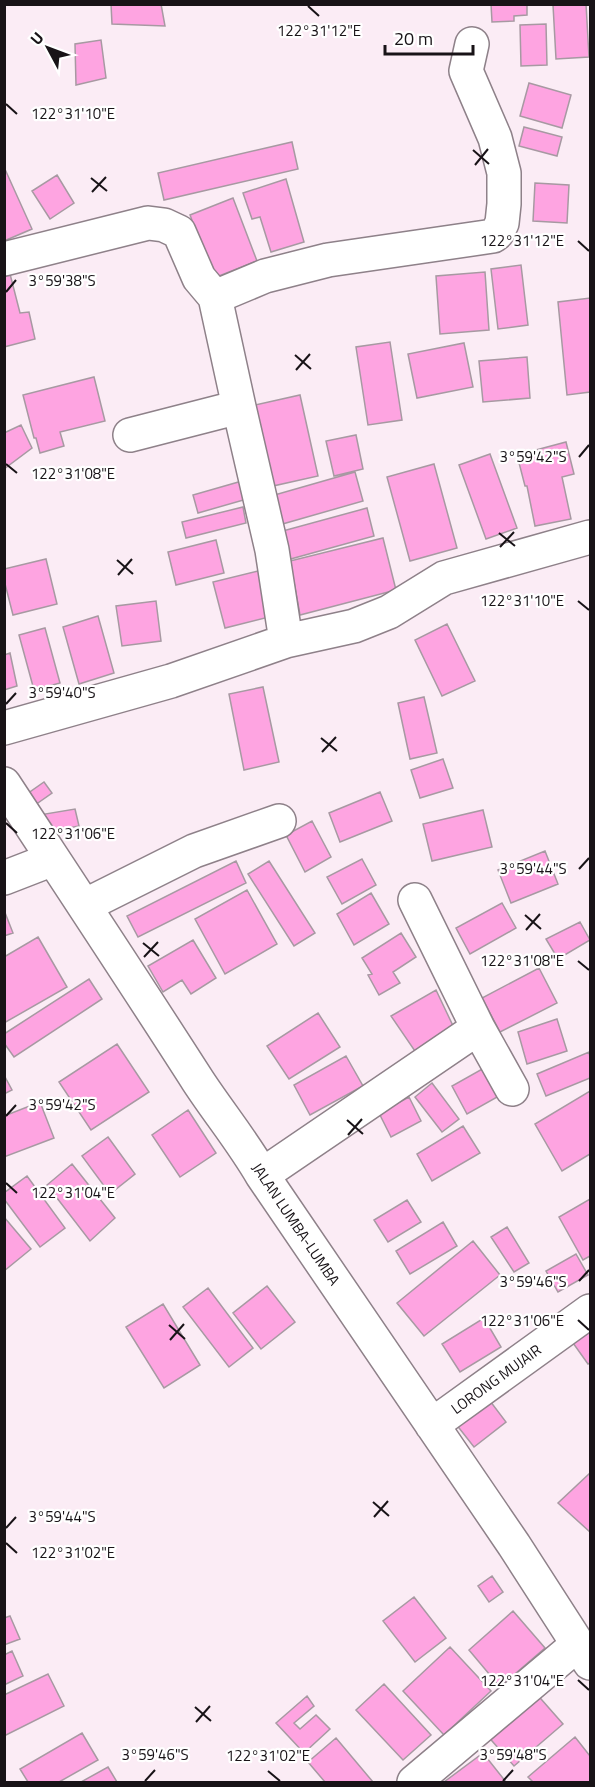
<svg xmlns="http://www.w3.org/2000/svg" width="595" height="1787" font-family="'Titillium Web',sans-serif">
  <style>
    .building { fill: #fea4e1; stroke: #a799a2; stroke-width: 1.5 }
    .lines { fill: none; stroke-linecap: round; stroke-linejoin: round }
    .minor-casing { stroke: #8e8189; stroke-width: 36 }
    .minor { stroke: #fff; stroke-width: 33 }
    .ticks { fill: none; stroke: #181317; stroke-width: 2 }
    .labels { text-anchor: middle; dominant-baseline: central; stroke-width: 4.5; stroke-linejoin: round; paint-order: stroke }
    .street-label { font-size: 15px; fill: #181317; stroke: #fff }
    .ticks-label { font-size: 15px; text-anchor: middle; fill: #181317; stroke: #fff; stroke-width: 4.5; stroke-linejoin: round; paint-order: stroke }
  </style>
  <rect width="100%" height="100%" fill="#fbecf5"/>
  <path class="building" d="M111,4H161L165,26L112,24Z
    M491,4H527V15L514,16V21L492,22Z
    M586,4L589,57L556,59L553,5Z
    M546,24L547,65L521,66L520,25Z
    M101,40L106,78L76,85L75,44Z
    M529,83L571,95L562,128L520,116Z
    M524,127L562,137L557,156L519,146Z
    M292,142L298,169L164,200L158,173Z
    M4,167L32,229L4,241Z
    M57,175L74,203L50,219L32,191Z
    M286,179L304,242L271,252L260,217L252,219L243,193Z
    M535,183L569,185L567,223L533,221Z
    M233,198L257,261L214,278L190,215Z
    M521,265L528,325L498,329L491,269Z
    M9,270L20,313L29,312L35,339L4,347V271Z
    M485,272L489,330L440,334L436,276Z
    M590,298V392L567,395L558,302Z
    M390,342L402,420L368,425L356,347Z
    M464,343L473,387L417,398L408,354Z
    M527,357L530,398L483,402L479,361Z
    M94,377L105,421L60,432L64,446L40,453L36,438H34L23,395Z
    M300,395L318,476L273,486L255,405Z
    M21,425L32,448L4,469V433Z
    M356,435L363,469L334,476L326,441Z
    M566,442L574,474L562,477L571,519L535,526L527,486H525L517,455Z
    M490,454L517,528L486,539L459,465Z
    M434,464L457,548L410,561L387,477Z
    M355,472L363,501L279,525L271,496Z
    M242,481L247,499L198,513L193,495Z
    M243,507L246,523L186,538L182,522Z
    M367,508L374,536L287,560L279,532Z
    M383,538L396,590L300,615L290,561Z
    M216,540L224,573L176,585L168,552Z
    M46,559L57,604L13,615L4,580V569Z
    M262,570L273,616L225,628L213,582Z
    M156,601L161,641L122,646L116,606Z
    M98,616L114,673L79,684L63,627Z
    M447,624L475,681L442,696L415,640Z
    M45,628L60,683L34,690L19,635Z
    M10,653L17,686L4,690V655Z
    M263,687L279,762L244,770L229,694Z
    M424,697L437,753L410,759L398,703Z
    M443,759L453,788L420,798L411,770Z
    M44,782L52,793L35,805L27,794Z
    M380,792L392,821L340,842L329,813Z
    M75,809L79,826L42,833L39,815Z
    M483,810L492,847L432,861L423,824Z
    M312,821L331,857L305,872L286,835Z
    M545,851L558,884L511,903L498,870Z
    M362,859L376,885L342,904L327,877Z
    M236,861L246,883L138,937L127,916Z
    M269,861L315,933L294,946L248,874Z
    M247,890L277,944L225,974L195,919Z
    M371,893L389,924L354,945L337,914Z
    M502,903L516,928L470,954L456,928Z
    M4,910L13,933L4,936Z
    M580,922L590,940L558,959L546,939Z
    M401,933L416,957L393,972L400,983L379,995L368,975L372,974L362,958Z
    M38,937L67,987L4,1023V957Z
    M193,940L216,978L191,994L182,980L163,992L148,966Z
    M539,968L557,1003L500,1032L482,998Z
    M89,979L102,999L14,1057L4,1043V1034Z
    M436,990L455,1030L419,1057L391,1016Z
    M318,1013L340,1047L289,1079L267,1046Z
    M557,1019L567,1051L527,1064L518,1032Z
    M117,1044L149,1092L91,1130L59,1082Z
    M589,1052L590,1057V1078L546,1096L537,1074Z
    M346,1056L363,1086L310,1115L294,1085Z
    M484,1068L499,1096L467,1114L452,1086Z
    M4,1075L12,1090L4,1094Z
    M432,1083L459,1119L442,1132L415,1097Z
    M590,1091V1154L562,1171L535,1124Z
    M409,1097L421,1121L391,1137L379,1113Z
    M40,1102L54,1138L4,1157V1116Z
    M188,1110L216,1153L180,1177L152,1135Z
    M463,1126L480,1153L432,1181L417,1154Z
    M108,1137L135,1174L110,1194L82,1156Z
    M72,1164L115,1218L90,1241L47,1185Z
    M27,1176L65,1228L40,1247L4,1199V1193Z
    M590,1199V1256L583,1260L559,1217Z
    M407,1200L421,1222L388,1242L374,1220Z
    M4,1217L31,1249L4,1271Z
    M443,1222L457,1246L410,1274L396,1251Z
    M507,1227L529,1263L514,1272L491,1237Z
    M473,1241L500,1275L424,1336L397,1303Z
    M576,1254L588,1275L558,1292L546,1271Z
    M267,1286L295,1322L261,1349L233,1313Z
    M208,1288L253,1348L229,1367L183,1307Z
    M163,1304L200,1365L164,1388L126,1327Z
    M484,1318L501,1347L460,1372L442,1344Z
    M590,1332V1363L588,1364L573,1343Z
    M484,1393L506,1422L474,1447L452,1419Z
    M590,1473V1532L558,1503Z
    M492,1576L503,1592L489,1602L478,1586Z
    M414,1597L446,1638L415,1662L383,1621Z
    M513,1611L545,1648L500,1687L469,1650Z
    M10,1616L20,1639L4,1645V1618Z
    M450,1647L491,1691L444,1735L403,1691Z
    M12,1651L23,1676L4,1685V1655Z
    M48,1674L64,1706L4,1736V1695Z
    M384,1684L431,1735L403,1760L356,1710Z
    M534,1691L563,1724L514,1766L485,1733Z
    M307,1696L314,1706L294,1723L300,1729L316,1715L330,1729L304,1753L276,1723Z
    M82,1733L98,1760L59,1782H28L20,1769Z
    M575,1737L590,1756V1782H533L528,1777Z
    M336,1738L373,1782H325L308,1762Z
    M483,1753L506,1782H444Z
    M108,1767L117,1782H81Z"/>
  <g class="lines">
    <g class="minor-casing">
      <path id="minor" d="M4,259L148,223L164,225L179,232L199,278L215,297
        M130,435L239,407
        M286,641L354,626L389,612L444,578L590,537
        M4,728L171,681L286,641L272,550L239,407L215,297L265,276L328,260L493,236L497,233L502,223L504,204V173L495,138L466,71L472,44
        M4,784C69,883 134,981 198,1081C219,1113 243,1142 262,1175L514,1545L590,1663
        M4,878L53,859
        M86,905L194,851L279,821
        M478,1028L512,1089
        M262,1175L478,1028L415,900
        M432,1425L590,1311
        M414,1782L578,1644"/>
    </g>
    <use href="#minor" class="minor"/>
  </g>
  <path class="ticks" d="M308,6L319,16M6,104L17,114M473,150L489,164M475,165L488,149M91,178L107,191M92,192L106,177M578,241L589,251M6,292L16,280M295,355L311,369M296,370L310,354M579,457L589,445M6,464L17,473M499,533L515,546M500,547L514,532M117,560L133,574M118,575L132,559M578,601L589,610M6,704L16,693M321,738L337,751M322,752L336,737M6,823L17,833M579,869L589,858M525,915L541,929M526,930L540,914M143,943L159,956M144,957L158,942M578,961L589,970M6,1116L16,1105M347,1120L363,1134M348,1135L362,1119M6,1183L17,1193M579,1281L589,1270M578,1320L589,1330M169,1325L185,1339M170,1340L184,1324M373,1502L389,1516M374,1517L388,1501M6,1528L16,1517M6,1543L17,1553M578,1680L589,1690M195,1707L211,1721M196,1722L210,1706M268,1771L280,1781M145,1781L155,1770M503,1781L513,1770"/>
  <g class="labels">
    <g class="street-label">
      <text transform="translate(296 1224) rotate(56)">JALAN LUMBA-LUMBA</text>
      <text transform="translate(496 1379) rotate(-36)">LORONG MUJAIR</text>
    </g>
  </g>
  <g class="ticks-label">
    <text x="319" y="36">122°31'12"E</text>
    <text x="73" y="119">122°31'10"E</text>
    <text x="522" y="246">122°31'12"E</text>
    <text x="62" y="286">3°59'38"S</text>
    <text x="533" y="462">3°59'42"S</text>
    <text x="73" y="479">122°31'08"E</text>
    <text x="522" y="606">122°31'10"E</text>
    <text x="62" y="698">3°59'40"S</text>
    <text x="73" y="839">122°31'06"E</text>
    <text x="533" y="874">3°59'44"S</text>
    <text x="522" y="966">122°31'08"E</text>
    <text x="62" y="1110">3°59'42"S</text>
    <text x="73" y="1198">122°31'04"E</text>
    <text x="533" y="1287">3°59'46"S</text>
    <text x="522" y="1326">122°31'06"E</text>
    <text x="62" y="1522">3°59'44"S</text>
    <text x="73" y="1558">122°31'02"E</text>
    <text x="522" y="1686">122°31'04"E</text>
    <text x="155" y="1760">3°59'46"S</text>
    <text x="513" y="1760">3°59'48"S</text>
    <text x="268" y="1761">122°31'02"E</text>
  </g>
  <rect width="595" height="1787" fill="none" stroke="#181317" stroke-width="12"/>
  <g transform="translate(48 48) rotate(311)" stroke="#ffffff" stroke-width="4.5" paint-order="stroke">
  <path d="M0-4.5L10 22L0 15L-10 22Z" fill="#181317"/>
  <text y="-9" font-size="16" font-weight="bold" text-anchor="middle" fill="#181317">U</text>
  </g>
  <path d="M385 45v9h88v-9" fill="none" stroke="#181317" stroke-width="3"/>
  <text x="394" y="45" font-size="18" fill="#181317" stroke="#ffffff" stroke-width="4.5" paint-order="stroke">20 m</text>
</svg>
